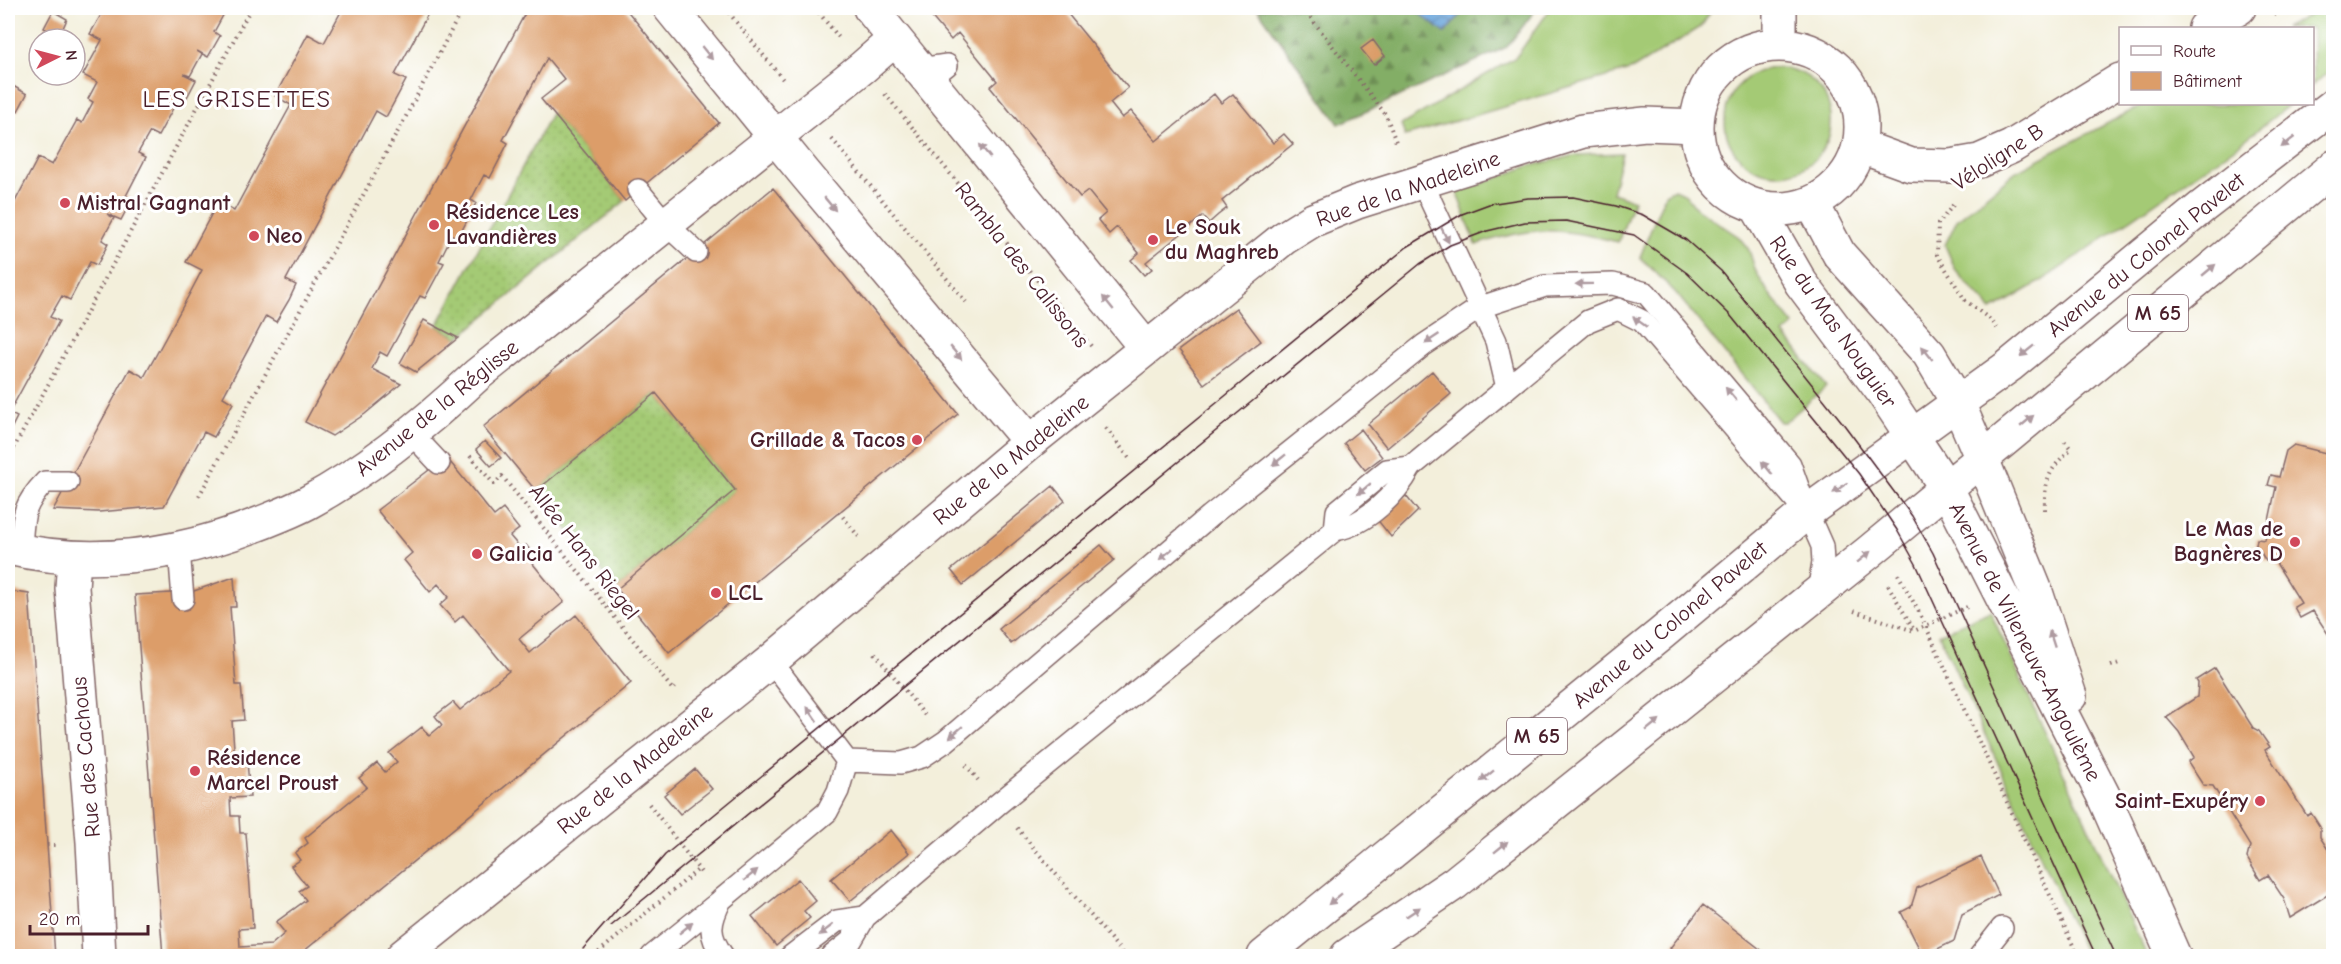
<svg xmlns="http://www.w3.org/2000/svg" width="2341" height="964" font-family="'Comic Neue',sans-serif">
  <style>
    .grass { fill: #a4ca74; stroke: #777450; stroke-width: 1.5 }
    .forest { fill: url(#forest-firs); stroke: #666648; stroke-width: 1.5 }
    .garden { fill: url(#garden-dots); stroke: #777450; stroke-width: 1.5 }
    .water { fill: url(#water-waves); stroke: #5a6283; stroke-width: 1.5 }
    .building { fill: #dc9d69 }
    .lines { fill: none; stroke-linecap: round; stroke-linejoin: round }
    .service-casing { stroke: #856869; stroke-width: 24 }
    .minor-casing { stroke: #856869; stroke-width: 36 }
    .primary-casing { stroke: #856869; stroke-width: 36 }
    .path { stroke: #856869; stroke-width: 4; stroke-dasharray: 1.5 4.5; stroke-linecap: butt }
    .service { stroke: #fff; stroke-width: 21 }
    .minor { stroke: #fff; stroke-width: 33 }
    .primary { stroke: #fff; stroke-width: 33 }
    .tram { stroke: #4a1f2b; stroke-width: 1.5 }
    .oneway { fill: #ae9aa0 }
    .poi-dot { fill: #d1495b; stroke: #fff; stroke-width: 2 }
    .labels { text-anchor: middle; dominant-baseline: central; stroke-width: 6; stroke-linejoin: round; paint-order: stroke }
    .shield { fill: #fff; stroke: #80626b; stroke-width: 1.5 }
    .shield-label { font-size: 21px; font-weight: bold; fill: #4a1f2b }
    .street-label { font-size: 22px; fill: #4a1f2b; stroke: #fff }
    .poi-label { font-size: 22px; font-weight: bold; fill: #4a1f2b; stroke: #fff; text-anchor: start }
    .neighbourhood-label { font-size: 24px; letter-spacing: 1.5px; fill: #4a1f2b; stroke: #fff }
  </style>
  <defs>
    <pattern id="forest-firs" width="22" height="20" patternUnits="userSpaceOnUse" patternTransform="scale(1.5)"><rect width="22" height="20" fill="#83ae66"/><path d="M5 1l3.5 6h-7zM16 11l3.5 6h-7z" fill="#6d8d54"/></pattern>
    <pattern id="garden-dots" width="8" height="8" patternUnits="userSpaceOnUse" patternTransform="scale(1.5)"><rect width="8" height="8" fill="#a4ca74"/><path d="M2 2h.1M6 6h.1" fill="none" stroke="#8fad65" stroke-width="1.8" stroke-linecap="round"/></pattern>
    <pattern id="water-waves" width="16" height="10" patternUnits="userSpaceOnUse" patternTransform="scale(1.5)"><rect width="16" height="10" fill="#6ba6db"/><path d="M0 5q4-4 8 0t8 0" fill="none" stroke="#5a87b2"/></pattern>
  </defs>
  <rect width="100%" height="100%" fill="#fff"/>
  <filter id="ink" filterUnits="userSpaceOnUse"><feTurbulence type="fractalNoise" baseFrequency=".0167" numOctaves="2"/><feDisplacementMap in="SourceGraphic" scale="12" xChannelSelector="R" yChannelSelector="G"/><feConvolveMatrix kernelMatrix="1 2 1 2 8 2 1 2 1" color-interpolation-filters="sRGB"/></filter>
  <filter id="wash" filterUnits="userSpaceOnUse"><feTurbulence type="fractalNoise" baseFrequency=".008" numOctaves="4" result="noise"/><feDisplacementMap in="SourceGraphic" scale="24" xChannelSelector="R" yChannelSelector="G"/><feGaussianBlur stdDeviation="1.35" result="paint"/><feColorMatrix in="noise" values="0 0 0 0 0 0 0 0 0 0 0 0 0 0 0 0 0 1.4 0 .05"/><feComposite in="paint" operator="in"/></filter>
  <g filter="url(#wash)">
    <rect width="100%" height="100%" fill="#f3efdb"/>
    <path class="grass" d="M1551,8H1713L1701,27L1633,69L1405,136L1401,125L1516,57Z
      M2323,8H2333V68L2313,85L2312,28H2284Z
      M1725 121a53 53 0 1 1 106 0a53 53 0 1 1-106 0Z
      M2144,104H2290L2240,144L2040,282L1992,310L1956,271L1945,245L1957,220L2015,172Z
      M1622,153L1612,193L1634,200L1618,242C1559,228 1535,225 1476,245L1458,196L1459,192L1529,166L1577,155Z
      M1674,189L1684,193L1696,208L1739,237L1749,250L1756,272L1768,292L1794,325L1784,334L1826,387L1785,422H1780L1676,293L1640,257L1665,194Z
      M1990,611L2147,956H2086L1939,634Z"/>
    <path class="forest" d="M1257,8H1537L1507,47L1339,124Z"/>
    <path class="garden" d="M552,112L625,201L458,338L437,326Z
      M656,393L735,490L617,589L536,491Z"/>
    <path class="water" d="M1412,8H1466L1445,33Z"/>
    <g id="blocks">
      <path class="building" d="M105,8H227L214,32L220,36L208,57L197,51L202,54L190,76L184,74L196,80L184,103L178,99L158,136L150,132L138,153L146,157L126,196L132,199L121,220L107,214L114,218L102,240L108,244L97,265L90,262L70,300L62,296L50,317L59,321L9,413L17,417L8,435V249L10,246L8,245V215L38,158L52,165L77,120L82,123L93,102L88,99L97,82L83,75L102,40L90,34Z
        M343,8H431L395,75L406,80L386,117L376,111L286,280L296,285L289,300L276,322L266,316L223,397L233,403L214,437L204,432L164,506L99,512L53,510L130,369L144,377L190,293L202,270L186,262L218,202L234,211L279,127L291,105L275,96L308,34L324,43Z
        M528,8H625L719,123L625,201L541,99L565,80L547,58L503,140L508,143L490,178L484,175L471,200L476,203L458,238L452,235L439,261L444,263L425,298L420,296L387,356L380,352L372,369L401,384L365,414L332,436L305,422Z
        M924,8H1063L1128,88L1110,103L1122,118L1131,111L1156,141L1214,94L1221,103L1233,94L1273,143L1284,134L1293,144L1222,201L1227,208L1218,215L1209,223L1203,216L1146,262L1152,269L1144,275L1131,260L1139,253L1117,227L1109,234L1098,220L1106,213L1088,191L1080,197L990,87L997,81L958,33L951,40Z
        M53,11L67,19L59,37L44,28Z
        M1373,40L1385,56L1374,65L1361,49Z
        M13,86L27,94L18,111L8,106V96Z
        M773,188L958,414L669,653L617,589L735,490L656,393L536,491L483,427Z
        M1236,308L1261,341L1204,384L1179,350Z
        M424,320L458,338L416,372L400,363Z
        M1432,371L1451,394L1387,448L1368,424Z
        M1361,429L1382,457L1365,470L1344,443Z
        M485,441L501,458L491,466L476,449Z
        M2294,445L2334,455V643L2313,611L2300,618L2294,607L2301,603L2273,558L2266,561L2256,545L2257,539L2265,540L2276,487L2268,485L2271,475L2279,477L2286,451Z
        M446,457L494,516L503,509L519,529L510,536L521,549L526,545L534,555L529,559L564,602L519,639L530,653L576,615L631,683L298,956H163L135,595L191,592L234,577L236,607H230L236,685H241L244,720L232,721L235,762L247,761L250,797L230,798L231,816H239L240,833H246L253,928L239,929L240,947L271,945L285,933L276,922L306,900L299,891L307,886L291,866L300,860L295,853L308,843L305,838L367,787L359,778L377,763L385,772L397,762L389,753L422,727L429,736L442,725L435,716L453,702L460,710L509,671L463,615L455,622L440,605L449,597L438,584L430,592L404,560L412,553L377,510Z
        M1053,486L1065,501L963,585L951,570Z
        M1406,496L1418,511L1391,537L1376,518Z
        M1101,545L1114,560L1011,644L999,629Z
        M8,591L29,594L55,956H8Z
        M2215,668L2253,728L2259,731L2270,747L2265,750L2307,816L2311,813L2320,827V837L2334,859V891L2290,918L2284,899L2268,875L2260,880L2247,858L2250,846L2213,786L2203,785L2188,762L2194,757L2179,732L2166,717L2197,697L2198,683L2196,680Z
        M695,769L712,789L680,814L664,795Z
        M891,830L909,853L850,901L831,879Z
        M1981,857L1999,895L1962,914L1954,941L1923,956L1901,912L1911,907L1917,888Z
        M798,879L816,901L804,911L810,918L776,946L752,916Z
        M1703,905L1769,956H1681L1670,948Z"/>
    </g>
  </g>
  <g filter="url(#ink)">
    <use href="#blocks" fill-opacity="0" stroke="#856869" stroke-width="1.5"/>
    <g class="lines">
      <g class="service-casing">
        <path id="service" d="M928,80L947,65L933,67
          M1422,182L1496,341L1507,388
          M638,190L666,224L696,252
          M411,433L439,463
          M1335,530L1337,511L1387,470L1411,467
          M179,549L183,599
          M21,551C23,518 21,507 45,482H68
          M771,661L847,761L901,763L922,757L946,741L1210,516L1424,345L1481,307L1545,286L1613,284L1646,293L1790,464L1807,512L1822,546L1823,562L1818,593
          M652,956L719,902
          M723,956C708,935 709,924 721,900L827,812L838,791L847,761
          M791,956L837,921L865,917
          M832,956L851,941L865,917L998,804L1335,530C1367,524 1396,495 1411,467L1588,321L1618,309L1642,321L1800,505
          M1980,956L2002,928"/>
      </g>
      <g class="minor-casing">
        <path id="minor" d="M670,8L802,170L1030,442
          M870,8L1146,348
          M2205,28L2239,8
          M1780,44V8
          M1697 127a82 82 0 1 1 164 0a82 82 0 1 1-164 0Z
          M1859,146L1911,165L1950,166L1979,161L2011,147L2120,80
          M1812,203L1839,254L1929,354L1958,403
          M1757,207L1801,283L1882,391L1912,436
          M1982,459L2035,589L2070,696
          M1947,489L2103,795L2174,956
          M8,548C93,568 180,555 261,523C276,517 292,511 307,503C370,469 425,424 477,375L863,67L895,39
          M74,558L72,588L93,842L99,956
          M403,956L771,661L1030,442L1284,238L1313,220L1357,202L1583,131L1645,124L1696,126"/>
      </g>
      <g class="primary-casing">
        <path id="primary" d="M1958,403L1982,459
          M1912,436L1947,489
          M1264,956L1661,634L1807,512L2009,366L2202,207L2334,105
          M1347,956L1455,883L1869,552L2334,167"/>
      </g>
      <path class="path" d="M725,8L785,82
        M815,8L841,40
        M1303,8L1386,115L1396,142
        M2274,15L2289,8
        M885,94L1091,346
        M832,139L966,302
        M1953,205L1938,224L1937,255L1965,300L1992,321L1997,328
        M1106,428L1129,458
        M470,456L494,484L502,476L673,690L675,688
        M8,459L251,8
        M199,496L403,122L463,8
        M2045,510C2044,480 2049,469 2071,449L2063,439
        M839,512L859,537
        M1898,574L1921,616L2078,956
        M1888,585L1914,630
        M1854,611L1914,631L1967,607
        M875,653L927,718
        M2111,666L2122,662
        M966,765L978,780
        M649,804L703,875
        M1017,828L1125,956
        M47,845H57
        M594,956L699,869"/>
      <use href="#service" class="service"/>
      <use href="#minor" class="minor"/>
      <use href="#primary" class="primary"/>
      <path class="tram" d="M611,926L1420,264L1450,245L1487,231L1525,222L1566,221L1634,235L1687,273L1730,315L1859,474L1897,530L1916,564L2096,956
        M583,949L665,855L1407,247L1462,214L1489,204L1528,198L1573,197L1616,206L1643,215L1686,240L1721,271L1842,422L1912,516L1933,553L2116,956"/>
    </g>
    <defs><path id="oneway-solid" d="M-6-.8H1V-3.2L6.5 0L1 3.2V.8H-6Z" transform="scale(1.5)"/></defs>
    <g class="oneway">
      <use href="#oneway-solid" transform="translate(707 53) rotate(51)"/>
      <use href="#oneway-solid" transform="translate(2288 142) rotate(142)"/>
      <use href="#oneway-solid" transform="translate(985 151) rotate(-129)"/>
      <use href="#oneway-solid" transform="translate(830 204) rotate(50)"/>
      <use href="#oneway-solid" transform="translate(1445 235) rotate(63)"/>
      <use href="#oneway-solid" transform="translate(2209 270) rotate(-40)"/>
      <use href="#oneway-solid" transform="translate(1584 284) rotate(179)"/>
      <use href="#oneway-solid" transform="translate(1108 303) rotate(-129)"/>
      <use href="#oneway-solid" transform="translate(1640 322) rotate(-144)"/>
      <use href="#oneway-solid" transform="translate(1432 339) rotate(146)"/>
      <use href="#oneway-solid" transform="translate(2027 351) rotate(141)"/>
      <use href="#oneway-solid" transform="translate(956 353) rotate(50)"/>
      <use href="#oneway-solid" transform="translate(1927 353) rotate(-128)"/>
      <use href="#oneway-solid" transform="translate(1731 394) rotate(-130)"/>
      <use href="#oneway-solid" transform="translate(2027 421) rotate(-40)"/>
      <use href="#oneway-solid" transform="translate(1279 460) rotate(141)"/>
      <use href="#oneway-solid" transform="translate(1767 468) rotate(-130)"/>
      <use href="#oneway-solid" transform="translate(1840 488) rotate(144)"/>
      <use href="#oneway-solid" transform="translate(1364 489) rotate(140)"/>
      <use href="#oneway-solid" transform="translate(1166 554) rotate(140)"/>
      <use href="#oneway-solid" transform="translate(1864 557) rotate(-39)"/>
      <use href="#oneway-solid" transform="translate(2052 639) rotate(-108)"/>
      <use href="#oneway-solid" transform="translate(812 714) rotate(-125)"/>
      <use href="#oneway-solid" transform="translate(1653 725) rotate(-39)"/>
      <use href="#oneway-solid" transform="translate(956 732) rotate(139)"/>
      <use href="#oneway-solid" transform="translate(1487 776) rotate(141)"/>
      <use href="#oneway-solid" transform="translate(1501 847) rotate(-39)"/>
      <use href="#oneway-solid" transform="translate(751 875) rotate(-39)"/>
      <use href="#oneway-solid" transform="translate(1335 899) rotate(141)"/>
      <use href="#oneway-solid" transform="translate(1413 912) rotate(-34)"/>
      <use href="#oneway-solid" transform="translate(686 928) rotate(-39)"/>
      <use href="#oneway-solid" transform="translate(826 930) rotate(142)"/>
    </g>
  </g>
  <g class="poi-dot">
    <circle cx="65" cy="203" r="6"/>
    <circle cx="434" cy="225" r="6"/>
    <circle cx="254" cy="236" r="6"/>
    <circle cx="1153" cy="240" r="6"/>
    <circle cx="917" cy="440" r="6"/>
    <circle cx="2295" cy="542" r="6"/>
    <circle cx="477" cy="554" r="6"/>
    <circle cx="716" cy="593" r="6"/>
    <circle cx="195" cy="771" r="6"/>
    <circle cx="2260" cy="801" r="6"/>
  </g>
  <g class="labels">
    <g class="shield">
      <rect x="2128" y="295" width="60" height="36" rx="4.5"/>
      <rect x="1507" y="718" width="60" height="36" rx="4.5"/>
    </g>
    <g class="shield-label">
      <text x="2158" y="313">M 65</text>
      <text x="1537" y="736">M 65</text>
    </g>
    <g class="street-label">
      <text transform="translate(1998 157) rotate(-33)">Véloligne B</text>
      <text transform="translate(1408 189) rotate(-19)">Rue de la Madeleine</text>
      <text transform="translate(2146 255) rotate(-39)">Avenue du Colonel Pavelet</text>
      <text transform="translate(1022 265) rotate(52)">Rambla des Calissons</text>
      <text transform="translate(1833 322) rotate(55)">Rue du Mas Nouguier</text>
      <text transform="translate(437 408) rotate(-39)">Avenue de la Réglisse</text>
      <text transform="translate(1011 460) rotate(-39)">Rue de la Madeleine</text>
      <text transform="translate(584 552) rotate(52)">Allée Hans Riegel</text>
      <text transform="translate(1670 625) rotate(-40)">Avenue du Colonel Pavelet</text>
      <text transform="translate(2025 642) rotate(63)">Avenue de Villeneuve-Angoulème</text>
      <text transform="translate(86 757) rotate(-95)">Rue des Cachous</text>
      <text transform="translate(635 769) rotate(-39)">Rue de la Madeleine</text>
    </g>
    <g class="poi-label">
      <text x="77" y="203">Mistral Gagnant</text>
      <text x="446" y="212">Résidence Les<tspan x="446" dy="25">Lavandières</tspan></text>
      <text x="1165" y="227">Le Souk<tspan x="1165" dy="25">du Maghreb</tspan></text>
      <text x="266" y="236">Neo</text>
      <text x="905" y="440" text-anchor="end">Grillade &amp; Tacos</text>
      <text x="2283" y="529" text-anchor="end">Le Mas de<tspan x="2283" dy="25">Bagnères D</tspan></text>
      <text x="489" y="554">Galicia</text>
      <text x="728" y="593">LCL</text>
      <text x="207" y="758">Résidence<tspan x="207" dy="25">Marcel Proust</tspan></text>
      <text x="2248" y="801" text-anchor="end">Saint-Exupéry</text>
    </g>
    <g class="neighbourhood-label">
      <text x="237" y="99">LES GRISETTES</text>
    </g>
  </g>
  <rect width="2341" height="964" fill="none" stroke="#fff" stroke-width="30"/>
  <rect x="2119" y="27" width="195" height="78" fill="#ffffff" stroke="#b7a5aa" stroke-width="1.5"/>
  <rect x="2131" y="46" width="30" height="9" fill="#ffffff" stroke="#b7a5aa" stroke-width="1.5"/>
  <text x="2173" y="57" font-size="18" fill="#4a1f2b">Route</text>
  <rect x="2131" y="72" width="30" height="18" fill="#dc9d69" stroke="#b7a5aa" stroke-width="1.5"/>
  <text x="2173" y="87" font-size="18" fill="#4a1f2b">Bâtiment</text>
  <g transform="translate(57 57) rotate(84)"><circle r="28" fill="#ffffff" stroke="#b7a5aa" stroke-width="1.5"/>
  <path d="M0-4.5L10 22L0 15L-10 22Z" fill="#d1495b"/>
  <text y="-9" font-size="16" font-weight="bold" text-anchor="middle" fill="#4a1f2b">N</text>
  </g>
  <path d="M30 925v9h118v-9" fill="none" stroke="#4a1f2b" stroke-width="3"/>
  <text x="39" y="925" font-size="18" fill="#4a1f2b" stroke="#ffffff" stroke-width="4.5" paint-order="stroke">20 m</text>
</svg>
